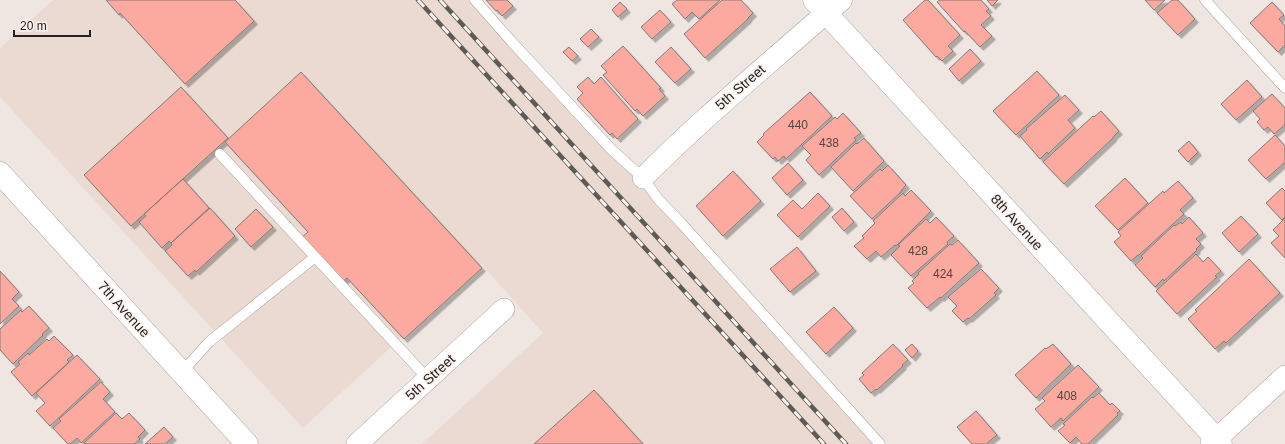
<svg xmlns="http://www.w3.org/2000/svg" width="1285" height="444" font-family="Helvetica,sans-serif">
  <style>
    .built { fill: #eadad2 }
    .building { fill: #fca99f; stroke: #837b79; filter: url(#shadow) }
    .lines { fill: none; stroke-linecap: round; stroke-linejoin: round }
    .service-casing { stroke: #aca4a1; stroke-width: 11 }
    .minor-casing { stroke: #aca4a1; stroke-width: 22 }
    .tertiary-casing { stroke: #aca4a1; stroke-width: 23 }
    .primary-casing { stroke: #aca4a1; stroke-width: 23 }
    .service { stroke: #fff; stroke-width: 10 }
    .minor { stroke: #fff; stroke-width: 21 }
    .tertiary { stroke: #fff; stroke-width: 22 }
    .primary { stroke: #fff; stroke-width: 22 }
    .rail-casing { stroke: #5e5a58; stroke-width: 4.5 }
    .rail { stroke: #fcf3ef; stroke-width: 3; stroke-dasharray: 9; stroke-linecap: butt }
    .labels { text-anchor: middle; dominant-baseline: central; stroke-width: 3; stroke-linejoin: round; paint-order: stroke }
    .number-label { font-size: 12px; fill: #5b4440 }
    .street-label { font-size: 14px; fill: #252221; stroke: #fcf3ef }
  </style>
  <defs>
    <filter id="shadow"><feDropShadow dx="3.5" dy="3.5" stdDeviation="0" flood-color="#0004"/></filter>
  </defs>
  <rect width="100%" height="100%" fill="#efe6e2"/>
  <path class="built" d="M53,0H474L881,444H422L543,333L481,264L303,428L0,97V48Z"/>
  <path class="building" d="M106,0H235L254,21L185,84L120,13L119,15Z
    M486,0H507L513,6L502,16L497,10L496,11Z
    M677,0H720L699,19L692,12L685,19L672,4Z
    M722,0H741L753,13L748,18V19L705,58L684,34Z
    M925,0H928L960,35L948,46L953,51L942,61L937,56L936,57L903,20Z
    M940,0H981L989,9L986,11L991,16L981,25L992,36L980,47L965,31L964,32L937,2Z
    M987,0H998L992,6Z
    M1145,0H1165L1154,10Z
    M1172,0H1178L1195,19L1178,35L1157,13Z
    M620,2L627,9L618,17L612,10Z
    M1272,2L1284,15L1279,19L1285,26V45L1278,52L1250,23Z
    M660,10L671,22L652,39L641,27Z
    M591,29L599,37L588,47L580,39Z
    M623,46L661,88L659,89L665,96L643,116L637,109L635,111L603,75L607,72L601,66Z
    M569,47L578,56L572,61L563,52Z
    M671,47L691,69L675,83L655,62Z
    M970,49L981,61L959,81L949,69Z
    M1037,71L1059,95L1016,135L993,111Z
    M301,72L482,268L404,339L347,278L341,283L301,238L308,232L225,142Z
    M588,77L594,84L601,77L638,119L617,139L612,133L610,135L577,99L583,93L577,87Z
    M1247,80L1262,97L1236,120L1221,104Z
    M181,87L228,138L131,226L84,175Z
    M810,92L832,116L786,159L784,156L778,161L775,157L773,159L757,142L764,135L763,134Z
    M1272,94L1285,108V125L1274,134L1268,127L1264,130L1257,122L1260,119L1253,111Z
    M1065,95L1079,110L1068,120L1075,128L1048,154L1047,152L1040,159L1020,136L1027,130L1026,129Z
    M1101,111L1119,131L1113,137V138L1064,184L1043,162L1093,116L1094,117Z
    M843,113L861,133L854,138L856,140L819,175L806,160L811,155L802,146L835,117L837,119Z
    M1275,135L1285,146V162L1266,179L1248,160Z
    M864,138L884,161L853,191L831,167L856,143L857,144Z
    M1189,141L1198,152L1188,162L1178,151Z
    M788,163L803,180L787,195L772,178Z
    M888,165L906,185L901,191V192L872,219L850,196L880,169L882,171Z
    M733,171L761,201L723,236L696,206Z
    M1125,178L1148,203L1118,230L1095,206Z
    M183,179L209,208L171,243L169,241L162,248L139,222L146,216L144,214Z
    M1178,181L1193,198L1180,210L1184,214L1139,255H1138L1131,261L1114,242L1121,236L1118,232L1163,191L1164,193Z
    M1282,188L1285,191V217L1282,220L1266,203Z
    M911,190L931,211L896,246L895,245L881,257L876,251L867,259L854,246L864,238L862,236L875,223L873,221L903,193L905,196Z
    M818,193L830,206L798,237L777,215L793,200L802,209Z
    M210,208L235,236L196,272L195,270L188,276L165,251L172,245L171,243Z
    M842,208L854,222L844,231L832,217Z
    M256,209L273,227L251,247L235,229Z
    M1241,216L1258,234L1239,252L1222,233Z
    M936,217L954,236L947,242L948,244L911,276L891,255L900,246L898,245L926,219L930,223Z
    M1189,217L1203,233L1196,239L1201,244L1196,249L1197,250L1164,281L1163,279L1155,287L1135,265L1143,258L1141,256L1174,225L1175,226L1181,222L1182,224Z
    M1285,218V258L1271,243L1279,236L1273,230Z
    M958,240L979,263L941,298L940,297L927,308L908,288L914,283L912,281L919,274L918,273L950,244L952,245Z
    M797,247L816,271L790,292L770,269Z
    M1196,254L1203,262L1208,257L1221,271L1215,276L1217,277L1177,314L1156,291Z
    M1249,259L1280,293L1226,343L1224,341L1215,349L1188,319L1197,311L1195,310Z
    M981,269L999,288L994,293L996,295L969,319L968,318L963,322L952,311L957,306L948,297Z
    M0,271L19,292L12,299L19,306L0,324Z
    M29,306L49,328L42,334L43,335L13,364L0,350V329L21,310L22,312Z
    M834,307L853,328L826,354L806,332Z
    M54,336L73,355L67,360L69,362L32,396L11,372L20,364L18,362L28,353L29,355L47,339L49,341Z
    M893,344L908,360L902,365L903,366L877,390L876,389L871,393L859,379L864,375L862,373Z
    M912,344L918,351L912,358L905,350Z
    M1053,344L1071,364L1036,398L1015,375L1045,348L1046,349Z
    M77,355L100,379L50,426L36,411L45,403L36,393Z
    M1078,365L1099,387L1063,421L1061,418L1051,427L1035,409L1045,401L1042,398Z
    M101,382L110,392L103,399L115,412L81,443L77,438L70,444H68L53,428L61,421L59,419Z
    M594,390L643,444H534Z
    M1099,393L1110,405L1112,403L1120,411L1117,413L1118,415L1088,444H1082L1076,437L1070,443L1058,431L1065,425L1063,424L1092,397L1093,398Z
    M976,411L997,435L986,444H972L957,427Z
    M116,413L122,419L129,413L145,430L138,437L140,439L134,444H85L84,443Z
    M164,427L173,437L165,444H145Z"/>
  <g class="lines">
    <g class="service-casing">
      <path id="service" d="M475,0L512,42L611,149L643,178L659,200L681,223L880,444
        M1205,0L1285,88
        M220,154L428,379
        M182,372L209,342L315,257"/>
    </g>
    <g class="minor-casing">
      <path id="minor" d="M643,178C701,119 764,68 826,13
        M357,444L504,309
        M1211,444L1285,376"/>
    </g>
    <g class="tertiary-casing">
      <path id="tertiary" d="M826,13L1221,444
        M0,173L247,444"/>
    </g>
    <g class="primary-casing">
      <path id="primary" d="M814,0L826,13L841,0"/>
    </g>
    <use href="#service" class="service"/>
    <use href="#minor" class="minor"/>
    <use href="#tertiary" class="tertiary"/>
    <use href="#primary" class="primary"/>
    <g class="rail-casing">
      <path id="rail" d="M418,0L824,444
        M440,0L846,444"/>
    </g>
    <use href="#rail" class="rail"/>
  </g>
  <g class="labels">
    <g class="number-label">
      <text x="798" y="125">440</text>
      <text x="829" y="143">438</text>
      <text x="918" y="251">428</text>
      <text x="943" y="274">424</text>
      <text x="1067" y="396">408</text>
    </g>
    <g class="street-label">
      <text transform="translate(740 87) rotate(-41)">5th Street</text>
      <text transform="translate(1017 222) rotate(48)">8th Avenue</text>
      <text transform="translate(124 309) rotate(48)">7th Avenue</text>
      <text transform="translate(430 377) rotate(-42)">5th Street</text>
    </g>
  </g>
  <path d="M14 30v6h76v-6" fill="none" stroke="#252221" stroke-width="2"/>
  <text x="20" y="30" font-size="12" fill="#252221" stroke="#fcf3ef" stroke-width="3" paint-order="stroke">20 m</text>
</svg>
